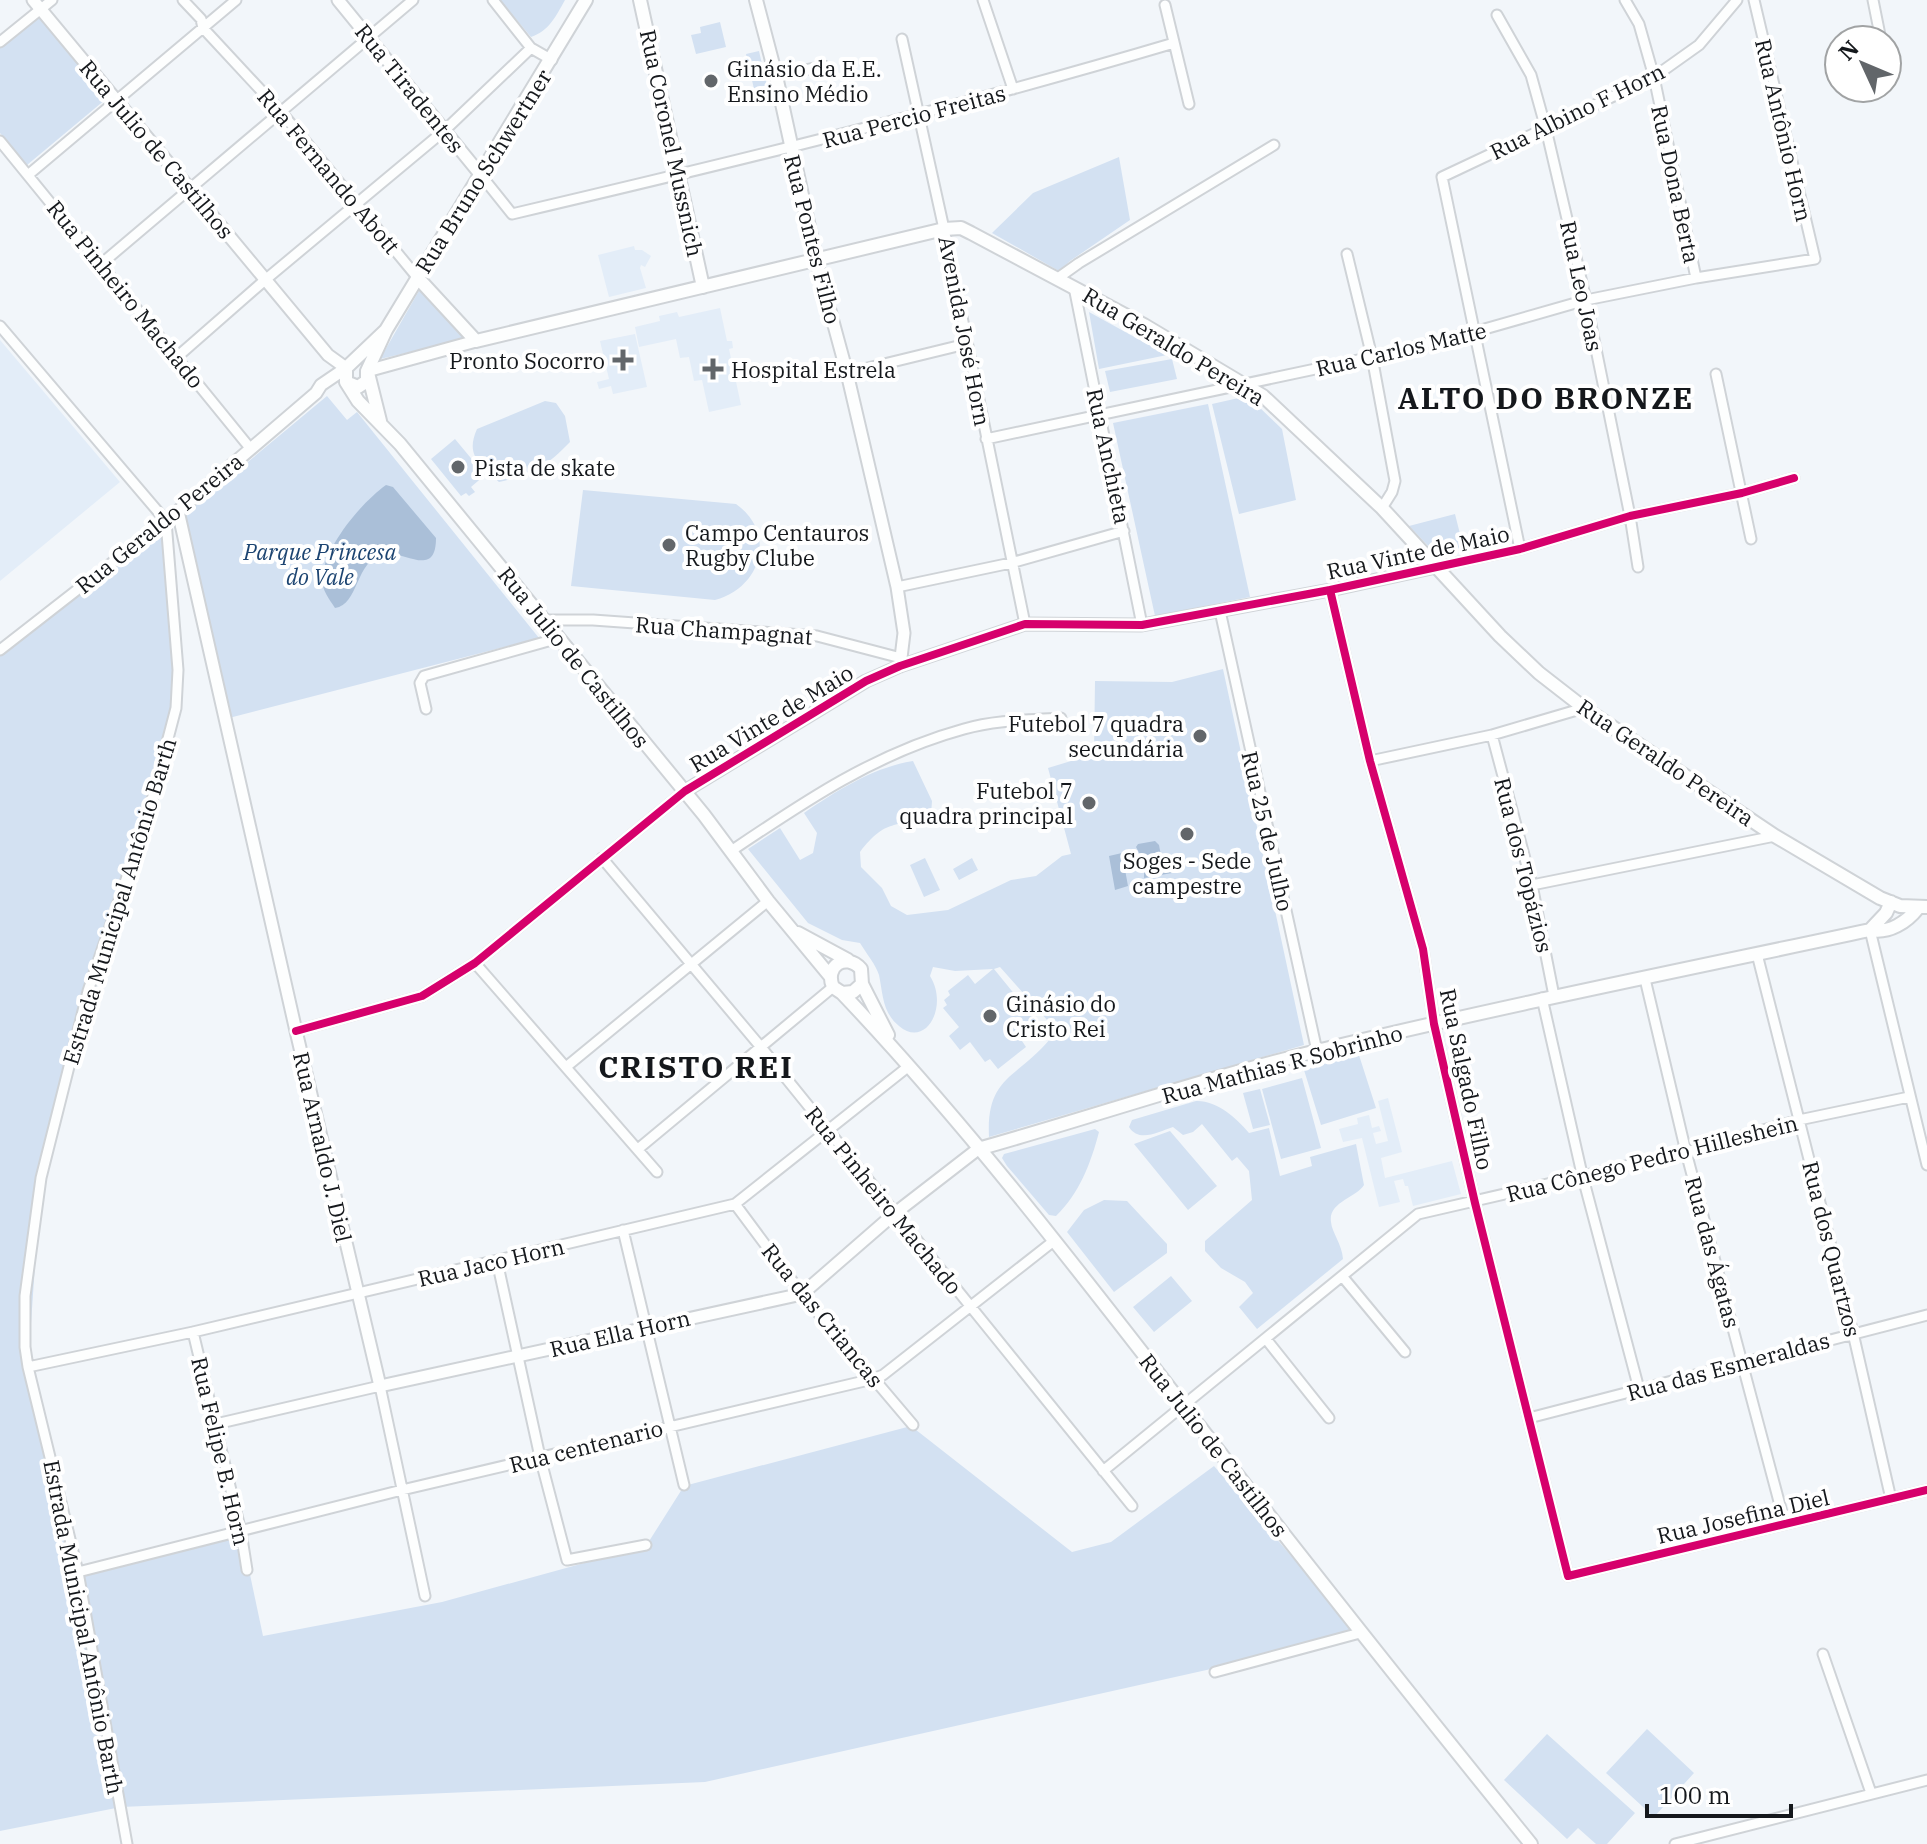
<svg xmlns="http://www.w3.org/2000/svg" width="1927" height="1844" font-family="'IBM Plex Serif',serif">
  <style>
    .built { fill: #e3edf8 }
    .green { fill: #d3e1f2 }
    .water { fill: #aabfd8 }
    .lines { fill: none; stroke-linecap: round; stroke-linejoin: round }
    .minor-casing { stroke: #cfd3d7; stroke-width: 13 }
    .tertiary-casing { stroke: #cfd3d7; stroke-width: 15 }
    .secondary-casing { stroke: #cfd3d7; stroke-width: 16 }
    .minor { stroke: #fdfefe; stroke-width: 9 }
    .tertiary { stroke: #fdfefe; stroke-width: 11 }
    .secondary { stroke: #fdfefe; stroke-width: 12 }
    .cycleway-casing { stroke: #fff; stroke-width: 13 }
    .cycleway { stroke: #d6006c; stroke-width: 8 }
    .poi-dot { fill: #62666a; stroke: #fff; stroke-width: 3 }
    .labels { text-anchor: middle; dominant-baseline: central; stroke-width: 8; stroke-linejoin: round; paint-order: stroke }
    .poi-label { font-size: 22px; fill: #15181c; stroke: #fff; text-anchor: start }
    .street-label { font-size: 22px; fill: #15181c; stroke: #fff }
    .park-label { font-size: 22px; font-style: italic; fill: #1c4471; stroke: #fff }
    .district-label { font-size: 30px; font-weight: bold; letter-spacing: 2px; fill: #15181c; stroke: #fff }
  </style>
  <rect width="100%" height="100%" fill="#f2f6fa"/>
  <path class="built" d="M634,246L635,250H642L651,256L645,267L641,265L640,268L646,288L609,297L598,255Z
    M720,308L727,341H732L733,348L729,349L741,405L709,412L702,380L694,381L689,357L680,358L676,339L639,347L635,327L660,321L659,316L677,312L679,317Z
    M635,334L647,387L613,394L611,386L599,389L597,382L609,379L600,341Z
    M0,340L120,482L0,581Z
    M1388,1098L1402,1152L1381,1158L1385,1178L1452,1161L1461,1194L1413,1206L1408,1186H1405L1403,1179L1394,1181L1400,1202L1379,1207L1362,1138L1343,1142L1339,1129L1358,1124L1357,1118L1369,1115L1372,1128L1379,1126L1381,1131L1373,1133L1376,1144L1388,1141L1378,1101Z"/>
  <path class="green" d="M500,0H565C556,16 549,31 531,37Z
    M38,16L106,99L27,165L0,133V48Z
    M720,22L726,47L696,54L691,35L701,33L700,27Z
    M759,51L767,86L754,89L746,54Z
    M1119,157L1130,220L1070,261L1059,271L992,233L1033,193Z
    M420,289L466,339L380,359Z
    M1089,312L1167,355L1099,369Z
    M1172,359L1177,379L1110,392L1105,371Z
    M327,396L347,420L357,412L539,638L229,718L183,516Z
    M1243,397L1257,405L1282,429L1296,500L1239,514L1212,404Z
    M545,401L556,403L565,416L570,442C546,467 533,474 499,482C480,463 465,456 477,429Z
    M1208,404L1250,597L1155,616L1113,423Z
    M455,439L485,475L471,487L475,492L469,496L466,493L461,496L431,459Z
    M583,490L736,504C777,533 762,587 715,600L571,586Z
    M1455,514L1464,550L1437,555L1409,526Z
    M166,521L176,708L148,815L88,991L41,1178L28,1367L78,1572L241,1532L263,1636L442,1602L646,1546L684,1486L911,1426L1072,1552L1111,1542L1214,1466L1355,1630L1211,1669L705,1782L121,1807L0,1831V650Z
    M1223,669L1304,1045L989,1137C986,1076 1017,1079 1050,1039L1048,1021L1000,967L994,969L1038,1023L1020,1038L1026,1047L998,1069L990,1059L985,1062L970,1042L960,1050L949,1036L959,1027L943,1008L947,1005L944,1000L950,995L948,991L968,975L975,984L993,969L955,971L933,967L930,976C949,1006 926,1049 899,1026C882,1012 883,994 879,975C876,965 866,953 860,943L842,940L808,923L748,849L780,828L800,860L813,853L817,833L804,813C836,791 874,767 913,761L932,801L931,815C895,829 887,817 860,852L861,867L882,888L891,906L907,915L948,910L1011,880L1036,876L1062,856L1071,854L1048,768L1094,754L1095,681L1172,682Z
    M925,858L940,890L924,897L910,865Z
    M972,858L978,870L959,880L953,869Z
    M1358,1052L1376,1108L1321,1125L1304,1070Z
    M1302,1078L1321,1148L1281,1159L1262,1089Z
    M1260,1089L1270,1125L1253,1129L1243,1093Z
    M1196,1101C1216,1100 1237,1118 1249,1133L1269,1128L1280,1176L1312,1166L1310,1157L1356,1144L1364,1185C1356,1198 1328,1202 1331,1222C1332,1233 1342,1244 1343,1259L1257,1329L1239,1307L1253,1293L1245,1282L1221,1268L1205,1251V1241L1252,1200L1249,1171L1237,1157L1232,1161L1202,1124L1193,1132L1183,1135L1173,1127C1158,1132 1139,1143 1129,1127L1132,1120Z
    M1095,1129L1099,1132C1091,1163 1079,1194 1056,1216L1049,1215L1007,1166L1002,1158L1004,1154Z
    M1170,1131L1217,1186L1188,1210L1134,1144Z
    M1104,1200L1127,1201L1167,1244V1253L1114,1292L1067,1232L1084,1210Z
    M1171,1276L1192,1301L1154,1332L1133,1307Z
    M1647,1729L1694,1773L1654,1817L1606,1773Z
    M1547,1734L1635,1813L1607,1844H1596L1578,1828L1567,1839L1504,1780Z"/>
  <path class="water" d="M386,485L393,487L436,538C436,580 403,549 383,554C355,561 359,605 335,608C329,599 322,590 322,579C324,547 361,503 386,485Z
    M1155,841L1159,845L1162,861L1173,870L1172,873L1144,878V862L1136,847L1138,844Z
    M1122,853L1128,886L1115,890L1109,856Z"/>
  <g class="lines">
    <g class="minor-casing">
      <path id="minor" d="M183,0L201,19L203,28L282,113L417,277
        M493,0L531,48L552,60
        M983,0L1013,89
        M1625,0L1639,24L1654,77L1696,278
        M1873,0L1881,40
        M1165,5L1189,104
        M1497,15L1531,75L1546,129L1586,300L1630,516L1638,567
        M902,39L944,229L1025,624
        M0,42L52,0
        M776,76L824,66
        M0,141L250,448
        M480,174L512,214C734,162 955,108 1174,43
        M28,175L236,0
        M1347,254L1372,357L1395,481L1392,492L1382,508
        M101,264L413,0
        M1058,278L1079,263L1274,145
        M1074,287L1142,625
        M0,326L166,521
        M177,357L265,280L445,130L531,48
        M847,373L966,344
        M1716,374L1751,539
        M986,439L1372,357L1474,332L1586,300L1696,278L1815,259L1754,0
        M1520,549L1442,177L1654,77L1699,45L1737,0
        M1436,567L1520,549L1630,516L1742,493L1794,478
        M897,587L1011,563L1124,531
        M1330,590L1370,761L1423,949L1434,1024L1475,1203L1568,1576L1927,1490
        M1220,611L1317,1051
        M544,620H593L817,636L901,658
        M0,650L168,519
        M426,709L420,683L424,676L559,638
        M1492,735L1532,885L1554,996
        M1370,761L1492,735L1584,708
        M731,851C805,801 876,753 964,729C995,720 1029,720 1061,718
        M602,858L760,1046L1132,1506
        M1532,885L1775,836
        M1870,930L1927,1165
        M1757,954L1853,1333L1891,1499
        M475,963L657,1172
        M1645,979L1686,1152L1785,1524
        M1542,998L1582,1174L1639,1389
        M296,1031L422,996L475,963L685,791
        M566,1067L768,901
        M638,1149L833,987
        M735,1204L802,1294L913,1425
        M623,1230L684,1485
        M497,1261L540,1457L567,1560L646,1545
        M1342,1276L1405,1352
        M193,1332L241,1532L247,1570
        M1266,1339L1329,1418
        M28,1367L193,1332L735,1204L909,1066
        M1529,1418L1927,1315
        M216,1424L380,1386L425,1596
        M1103,1471L1418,1214L1686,1152L1799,1120L1909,1097
        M78,1572L402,1490L873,1379L883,1375L1055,1240
        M1823,1654L1871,1793
        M1215,1672L1360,1633
        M127,1844L78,1572L28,1367L25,1347V1296L41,1178L88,991L148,815L176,708L178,670L166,521
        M1675,1844L1927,1780"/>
    </g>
    <g class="tertiary-casing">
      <path id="tertiary" d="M33,0L328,355L346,368L321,385L316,393L178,511L296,1031L380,1386L802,1294L894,1214L978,1149
        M338,0L480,174
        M816,259L847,373L897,587L904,633L900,666
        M367,371L476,341
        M685,791L866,681L900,666L1025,624L1142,625L1330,590L1436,567"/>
    </g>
    <g class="secondary-casing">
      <path id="secondary" d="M640,0L703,287
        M756,0L776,76L816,259
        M417,277L476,341L944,229L961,228L971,233L1144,325L1263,396L1382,508L1500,636L1539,673L1584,708L1775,836L1880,898L1900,906L1927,907
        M386,330L346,368V382L358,401L400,444L544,620L704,815L768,901L830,976
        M368,373L380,421
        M346,382L358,387L367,381V371L386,330L586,0
        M1870,930L1886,913L1891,902
        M798,933L848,960
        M862,984L888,1035
        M842,993L853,992L862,984L861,969C846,952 824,966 833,987L842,993C971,1129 1085,1279 1200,1427C1309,1567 1419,1706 1531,1844
        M978,1149C1092,1117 1205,1078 1321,1050C1503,1006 1687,969 1870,930C1889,934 1907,922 1918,908"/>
    </g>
    <use href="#minor" class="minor"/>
    <use href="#tertiary" class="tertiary"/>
    <use href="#secondary" class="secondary"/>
    <g class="cycleway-casing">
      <path id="cycleway" d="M1330,590L1370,761L1423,949L1434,1024L1475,1203L1568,1576L1927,1490
        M296,1031L422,996L475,963L685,791L866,681L900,666L1025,624L1142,625L1330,590L1520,549L1630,516L1742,493L1794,478"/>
    </g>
    <use href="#cycleway" class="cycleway"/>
  </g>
  <g class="poi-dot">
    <circle cx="711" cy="81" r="8"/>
    <path d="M619 348h8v8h8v8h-8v8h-8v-8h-8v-8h8z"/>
    <path d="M709 357h8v8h8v8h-8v8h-8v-8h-8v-8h8z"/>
    <circle cx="458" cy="467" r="8"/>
    <circle cx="669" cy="545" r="8"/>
    <circle cx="1200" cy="736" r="8"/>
    <circle cx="1089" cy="803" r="8"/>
    <circle cx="1187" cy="834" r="8"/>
    <circle cx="990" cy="1016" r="8"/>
  </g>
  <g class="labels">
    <g class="poi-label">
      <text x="727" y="68">Ginásio da E.E.<tspan x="727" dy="25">Ensino Médio</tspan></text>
      <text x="605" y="360" text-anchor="end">Pronto Socorro</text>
      <text x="731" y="369">Hospital Estrela</text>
      <text x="474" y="467">Pista de skate</text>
      <text x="685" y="532">Campo Centauros<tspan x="685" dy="25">Rugby Clube</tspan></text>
      <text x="1184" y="723" text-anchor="end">Futebol 7 quadra<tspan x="1184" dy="25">secundária</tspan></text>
      <text x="1073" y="790" text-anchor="end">Futebol 7<tspan x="1073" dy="25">quadra principal</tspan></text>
      <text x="1187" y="860" text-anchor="middle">Soges - Sede<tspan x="1187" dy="25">campestre</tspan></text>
      <text x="1006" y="1003">Ginásio do<tspan x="1006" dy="25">Cristo Rei</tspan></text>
    </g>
    <g class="street-label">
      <text transform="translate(410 88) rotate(51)">Rua Tiradentes</text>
      <text transform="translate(1577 111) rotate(-26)">Rua Albino F Horn</text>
      <text transform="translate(914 116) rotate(-15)">Rua Percio Freitas</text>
      <text transform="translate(1784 130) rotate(77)">Rua Antônio Horn</text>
      <text transform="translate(672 143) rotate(78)">Rua Coronel Mussnich</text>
      <text transform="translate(157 149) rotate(50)">Rua Julio de Castilhos</text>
      <text transform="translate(329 171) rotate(50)">Rua Fernando Abott</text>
      <text transform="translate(483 171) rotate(-58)">Rua Bruno Schwertner</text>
      <text transform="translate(1676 184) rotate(78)">Rua Dona Berta</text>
      <text transform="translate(813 239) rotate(76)">Rua Pontes Filho</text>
      <text transform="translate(1582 286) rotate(78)">Rua Leo Joas</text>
      <text transform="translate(126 294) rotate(51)">Rua Pinheiro Machado</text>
      <text transform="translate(965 331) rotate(79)">Avenida José Horn</text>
      <text transform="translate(1174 346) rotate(31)">Rua Geraldo Pereira</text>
      <text transform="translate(1401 349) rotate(-13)">Rua Carlos Matte</text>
      <text transform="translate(1109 456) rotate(78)">Rua Anchieta</text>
      <text transform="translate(159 523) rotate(-39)">Rua Geraldo Pereira</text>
      <text transform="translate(1418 552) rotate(-12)">Rua Vinte de Maio</text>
      <text transform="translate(724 630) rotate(4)">Rua Champagnat</text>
      <text transform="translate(574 657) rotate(51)">Rua Julio de Castilhos</text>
      <text transform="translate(771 718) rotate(-31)">Rua Vinte de Maio</text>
      <text transform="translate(1666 762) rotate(34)">Rua Geraldo Pereira</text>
      <text transform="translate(1268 831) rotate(77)">Rua 25 de Julho</text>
      <text transform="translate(1524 865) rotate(76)">Rua dos Topázios</text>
      <text transform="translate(119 901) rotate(-73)">Estrada Municipal Antônio Barth</text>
      <text transform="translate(1282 1064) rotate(-15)">Rua Mathias R Sobrinho</text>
      <text transform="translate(1467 1079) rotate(78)">Rua Salgado Filho</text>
      <text transform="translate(323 1147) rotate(77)">Rua Arnaldo J. Diel</text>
      <text transform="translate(1652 1158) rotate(-14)">Rua Cônego Pedro Hilleshein</text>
      <text transform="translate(884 1200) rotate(51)">Rua Pinheiro Machado</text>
      <text transform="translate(1832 1249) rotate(76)">Rua dos Quartzos</text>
      <text transform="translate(1713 1252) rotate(75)">Rua das Ágatas</text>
      <text transform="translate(491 1262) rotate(-13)">Rua Jaco Horn</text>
      <text transform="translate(823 1315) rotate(51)">Rua das Criancas</text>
      <text transform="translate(620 1333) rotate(-13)">Rua Ella Horn</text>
      <text transform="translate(1728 1366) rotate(-15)">Rua das Esmeraldas</text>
      <text transform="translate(1214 1445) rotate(52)">Rua Julio de Castilhos</text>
      <text transform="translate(586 1446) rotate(-14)">Rua centenario</text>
      <text transform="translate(221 1451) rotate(77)">Rua Felipe B. Horn</text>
      <text transform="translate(1743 1516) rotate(-13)">Rua Josefina Diel</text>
      <text transform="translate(84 1627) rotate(79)">Estrada Municipal Antônio Barth</text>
    </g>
    <g class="park-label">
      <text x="320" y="551">Parque Princesa<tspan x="320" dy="25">do Vale</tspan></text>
    </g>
    <g class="district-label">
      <text x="1546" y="397">ALTO DO BRONZE</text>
      <text x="696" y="1066">CRISTO REI</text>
    </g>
  </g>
  <g transform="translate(1863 64) rotate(314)"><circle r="38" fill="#ffffff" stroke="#a1a3a4" stroke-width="2"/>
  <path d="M0-6L14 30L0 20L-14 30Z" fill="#62666a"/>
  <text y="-12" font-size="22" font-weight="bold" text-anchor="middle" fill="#15181c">N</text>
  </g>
  <path d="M1647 1804v12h144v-12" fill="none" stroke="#15181c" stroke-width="4"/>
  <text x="1659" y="1804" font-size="24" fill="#15181c" stroke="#ffffff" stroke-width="6" paint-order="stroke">100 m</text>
</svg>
